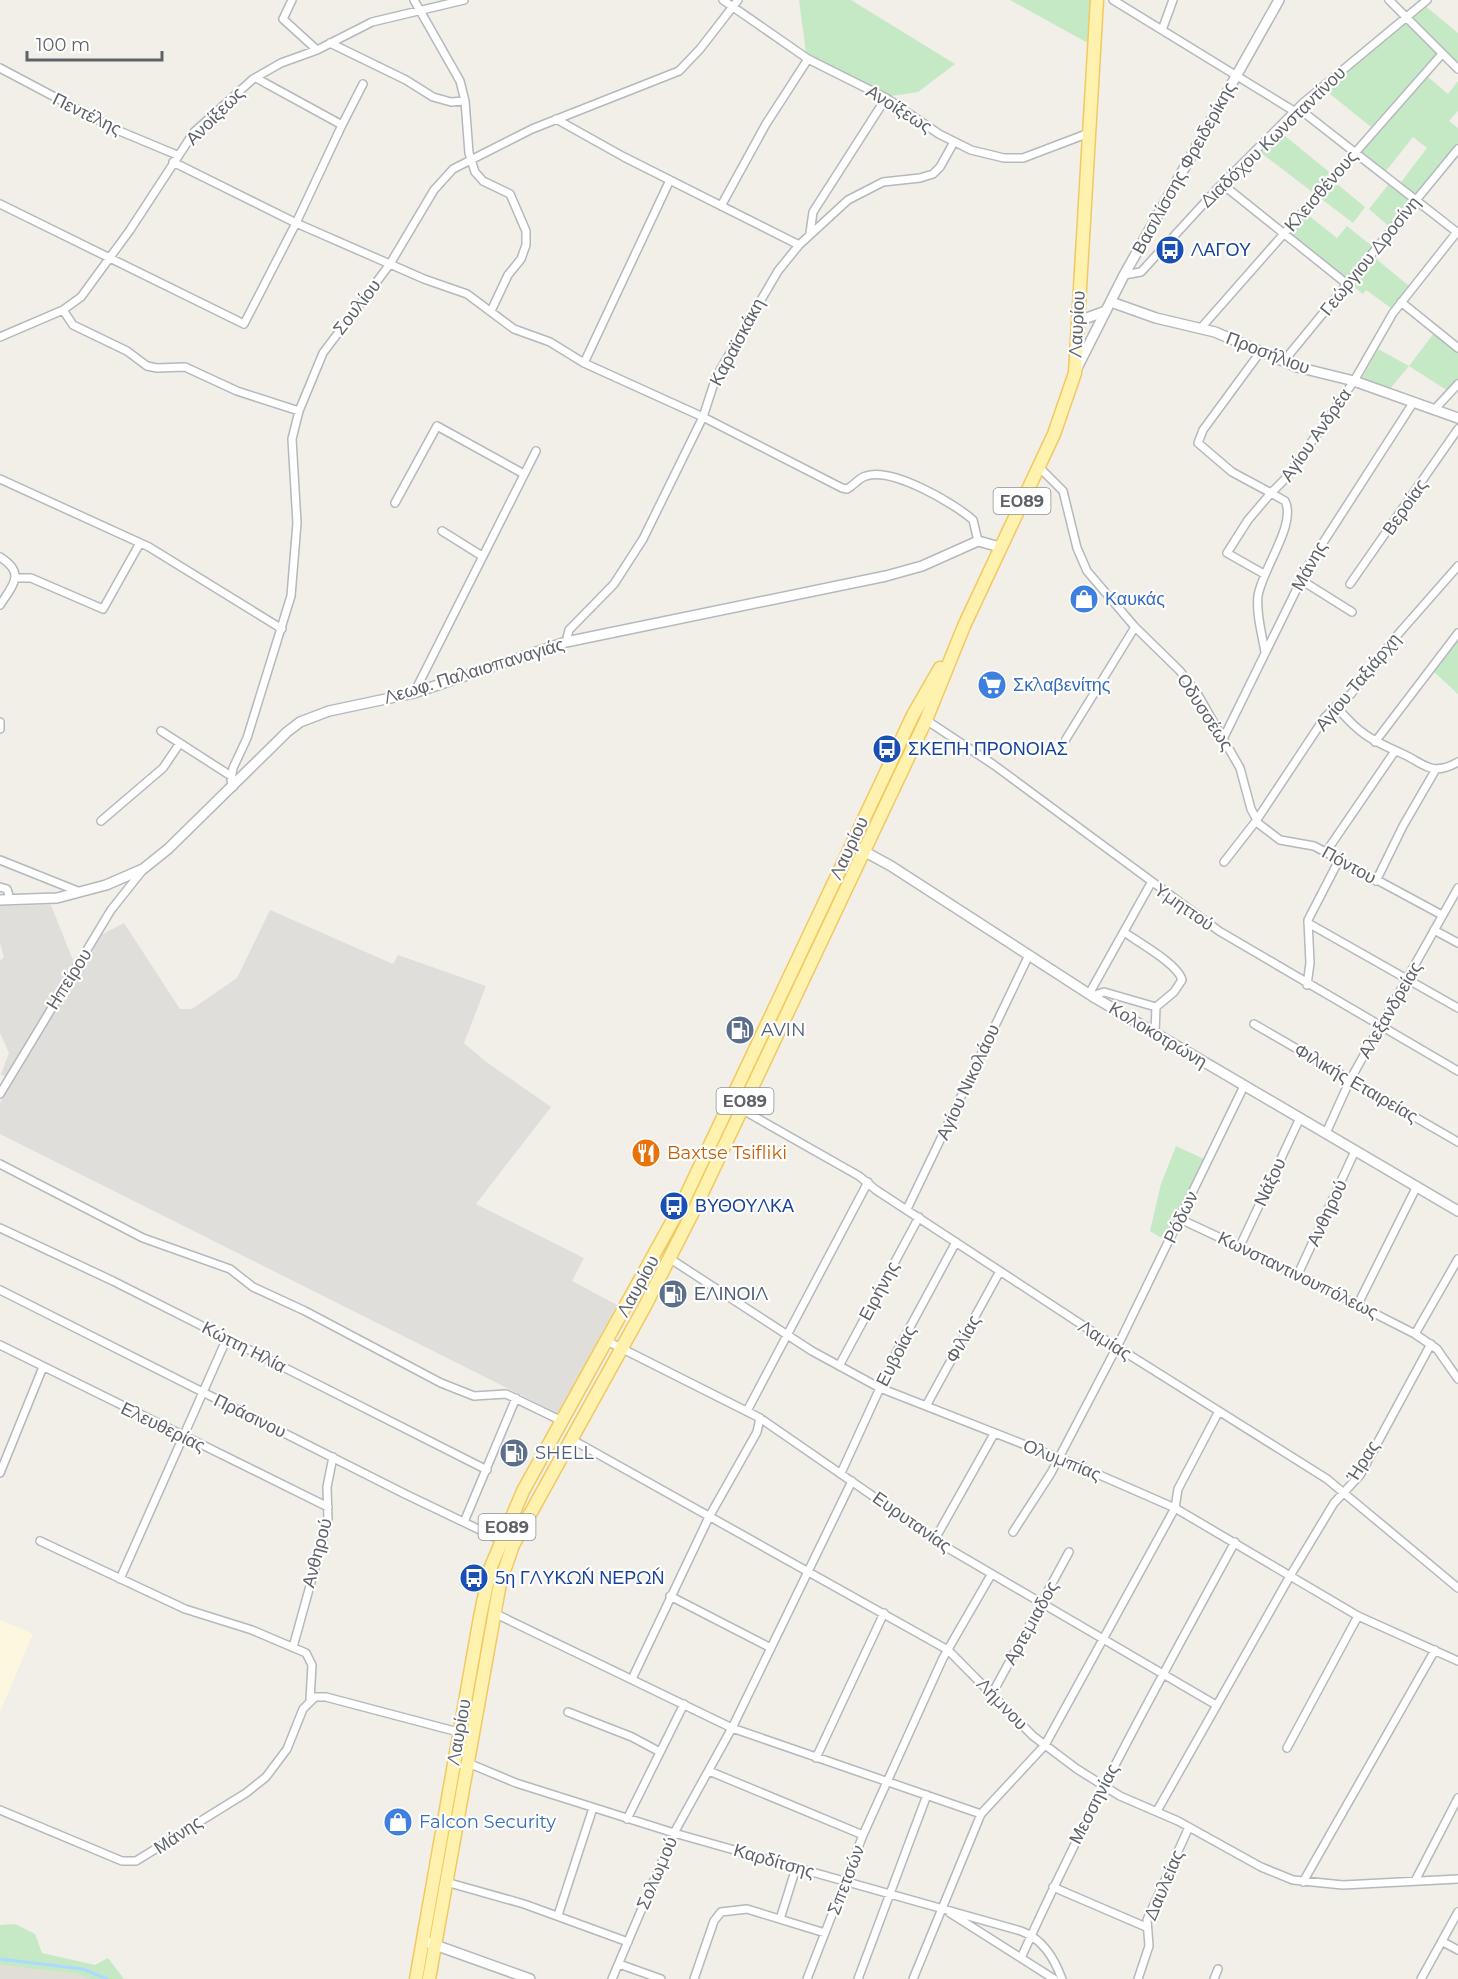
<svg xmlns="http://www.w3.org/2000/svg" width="1458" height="1979" font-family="Montserrat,sans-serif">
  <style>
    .commercial { fill: #fef7e0 }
    .industrial { fill: #e0deda }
    .education { fill: #e1ded6 }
    .green { fill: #c5e8c5 }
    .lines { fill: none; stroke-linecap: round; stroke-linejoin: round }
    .stream { stroke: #aadaff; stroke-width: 3 }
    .minor-casing { stroke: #b5b8bc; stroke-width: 10 }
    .tertiary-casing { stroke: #b5b8bc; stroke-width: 12 }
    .primary-casing { stroke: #f2c960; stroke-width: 15 }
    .minor { stroke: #fff; stroke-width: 7 }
    .tertiary { stroke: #fff; stroke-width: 9 }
    .primary { stroke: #fff2af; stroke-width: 12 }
    .labels { text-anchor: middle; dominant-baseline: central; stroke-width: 4.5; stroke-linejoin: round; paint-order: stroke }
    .shield { fill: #fff; stroke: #8f9295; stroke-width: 1.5 }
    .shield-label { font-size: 16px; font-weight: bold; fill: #5f6368 }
    .street-label { font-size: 18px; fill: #5f6368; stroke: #fff }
    .transit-label { font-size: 18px; fill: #164399; stroke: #fff; text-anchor: start }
    .shop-label { font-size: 18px; fill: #366cbe; stroke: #fff; text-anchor: start }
    .service-label { font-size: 18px; fill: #4e5e75; stroke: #fff; text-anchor: start }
    .food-label { font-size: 18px; fill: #c56008; stroke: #fff; text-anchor: start }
  </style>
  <rect width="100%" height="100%" fill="#f1efe8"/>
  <path class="commercial" d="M0,1620L33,1634L0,1712Z"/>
  <path class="industrial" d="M51,905L72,958L81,966L99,936L124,923L180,1009H192L237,978L270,910L393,964L398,955L486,986L464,1043L485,1061L551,1107L476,1204L584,1258L572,1281L617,1305L559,1414L0,1134V1103L10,1080L1,1074L9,1053L0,1033V961L4,957L0,943V906Z"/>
  <path class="education" d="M0,1965L78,1974L89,1979H0Z"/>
  <path class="green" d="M799,0H851L955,64L918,92L891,96L806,53Z
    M1010,0H1094L1092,41L1086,42Z
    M1424,5L1458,33V60L1456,62L1441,49L1371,127L1324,89Z
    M1428,77L1448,94L1458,81V111L1449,121L1458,128V144L1390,227L1369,209L1388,185L1395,190L1427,148L1413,137L1386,171L1360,152Z
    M1280,132L1339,180L1337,184L1365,207L1353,223L1260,152Z
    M1308,215L1337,238L1347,226L1373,247L1369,253L1409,286L1391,308L1366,290L1363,294L1289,234Z
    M1434,333L1458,352V379L1448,391L1409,366L1389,390L1362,378L1378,349L1409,366Z
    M1458,640V694L1433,671Z
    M1176,1146L1204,1159L1165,1240L1150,1231L1161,1184Z
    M15,1924L35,1934L42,1953L95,1965L108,1958L124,1979H89L78,1974L0,1965V1925Z"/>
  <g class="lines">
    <path class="stream" d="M0,1959L83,1969L107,1979"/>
    <g class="minor-casing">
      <path id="minor" d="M292,0L283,19L317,50
        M414,0L460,81L465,101L469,153L475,172L483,181L510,194L526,231V245L521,259L508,275L491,311
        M723,0L808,59L886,98L939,134L971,150L1004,158H1023L1089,133
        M1113,0L1294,111
        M1389,0L1458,69
        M1162,30L1173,0
        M330,43L406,80L433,97L451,102L465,101
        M0,68L117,130L177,155
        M256,78L342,125L363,84
        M1298,108L1458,233
        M556,119L624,157L799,245
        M173,162L296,223L342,125
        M1222,184L1347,284
        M0,204L244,324L296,223L424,279L467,294L514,329L550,342L584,363L703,417L842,488L847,489C855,485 858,478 866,476C892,467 954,503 973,520L978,541
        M721,206L766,124L808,59
        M810,233L813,212L886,98
        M1124,275L1141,272L1219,187L1303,103L1427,0
        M1401,302L1458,348
        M63,310L73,325L127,351L147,366L157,368L185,367L237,391L299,411
        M1200,329L1442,54
        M0,337L63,310L81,297L130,230L194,132L253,79L281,63L317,50L372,22L464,0
        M1261,351L1203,430L1198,443L1232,472L1271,493L1248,520L1227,553L1264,574
        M1283,362L1458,149
        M584,363L670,180
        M1434,410L1458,384
        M1039,467L1063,491L1077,548L1087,571L1135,627L1180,671L1198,695L1240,768L1251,809L1259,824L1280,840L1314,846L1442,915
        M0,479L149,547L282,629
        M395,503L437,426L524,474
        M442,531L482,556
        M0,557C26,573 13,585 0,605
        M15,578H31L103,609L140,543
        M1301,580L1352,612
        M1350,584L1458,429
        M566,642L569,630L614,584L643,539L703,417L716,377L778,271L799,245L848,200L883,182L920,178L933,174L940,167L954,142
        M1265,652C1262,634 1256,614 1258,596C1262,569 1297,524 1285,501L1271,493L1287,477L1354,381L1393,313L1457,232
        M414,693L536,451
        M1336,706C1359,734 1371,740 1403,754C1425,764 1431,777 1458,762
        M926,720L994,765L1219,931L1458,1071
        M0,722V729
        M161,731L231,776
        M1066,739L1135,627
        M1223,739L1308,566L1413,403
        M1375,742L1458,633
        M233,787L231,780L233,768L247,738L291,596L297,523L292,439L299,411L323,353L390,264L434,190L453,169L532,129L679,71L700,49L738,0
        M101,821L163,768L180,743
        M1326,852L1395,751
        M0,860L80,892
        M1224,862L1256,821L1325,717L1351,694L1393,640L1458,566
        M1376,881L1403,826L1436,769
        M0,887L7,889L10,899
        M1308,923L1458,1008
        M1434,930L1458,943
        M1307,985L1310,963L1308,920L1339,860
        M1089,994L1151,883
        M1092,996L1104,992L1156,1007L1174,992L1182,980C1178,964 1138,942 1124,932
        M1254,1024L1458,1142
        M1155,1033L1156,1007
        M0,1094L111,910L142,871
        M741,1109L859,1176L876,1190L1096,1334L1327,1479L1458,1588
        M1326,1133L1350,1080L1458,888
        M0,1164L143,1238L230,1269L253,1287L305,1311L441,1383L474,1396L506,1394L562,1421
        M907,1209L1029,955
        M1180,1219L1295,1273L1415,1334L1437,1349L1458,1379
        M0,1228L113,1281L487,1470
        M1240,1246L1300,1118
        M669,1258L812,1351L880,1388L1079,1466L1175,1508L1358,1616L1458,1661
        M1298,1274L1355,1151
        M0,1290L405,1494L501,1540
        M1358,1304L1417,1186
        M1415,1334L1458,1259
        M607,1341L760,1418L951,1550L1216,1705
        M0,1345L328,1507
        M839,1366L919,1217
        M926,1406L1000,1271
        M747,1411L868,1182
        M571,1439L948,1650L1033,1736L1077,1769L1120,1796L1178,1821L1261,1867L1293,1880L1343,1885L1458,1879
        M0,1473L43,1367
        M841,1473L896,1353L956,1242
        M464,1522L516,1398
        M1013,1532L1051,1473L1121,1339L1244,1086
        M935,1539L994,1434
        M40,1541L185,1609L252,1630L306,1653L312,1665L310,1700
        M120,1579L227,1338
        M670,1596L771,1648
        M494,1613L732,1728L981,1814
        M293,1647L328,1521L327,1487L333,1457
        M632,1679L709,1517L757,1432L760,1418
        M992,1694L1069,1552
        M568,1712L632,1737L660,1752
        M1287,1748L1358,1616
        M816,1758L884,1613
        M468,1763L516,1783L674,1833L1021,1931C1043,1939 1054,1958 1062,1979
        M709,1771L863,1835
        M0,1810L122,1861H136L246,1793L266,1777L287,1749L303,1709L315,1697H326L462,1733
        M1157,1811L1290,1576L1334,1503L1360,1475L1431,1344
        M627,1819L684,1704
        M1415,1881L1458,1798
        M446,1882L524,1904L628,1942
        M1303,1882L1435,1650
        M1053,1887L1146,1927
        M950,1913L1054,1979
        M558,1915L593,1808
        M780,1919L796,1868
        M1443,1942L1458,1950
        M1021,1958C1085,1816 1160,1679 1235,1542
        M619,1964L661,1979
        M612,1979L674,1833L732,1728L852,1481
        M694,1979L714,1921L721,1912L747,1909L825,1933
        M807,1979L863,1835L943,1658L991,1575
        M858,1979L927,1795
        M913,1979L981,1814L1045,1745L1175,1508L1178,1489L1219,1411
        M1138,1979L1149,1946L1147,1920L1189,1827
        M1214,1979L1218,1969
        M1421,1979L1458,1912"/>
    </g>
    <g class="tertiary-casing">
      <path id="tertiary" d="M1111,302L1156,318L1215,332L1297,367L1354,381L1458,418
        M1078,318L1084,319L1106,311
        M1077,368L1124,275L1279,0
        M858,848L891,866L1092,996L1458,1211
        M0,900L57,898L106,885L143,869L168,849L287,732L300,722L329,711L414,693L566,642L886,576L922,566L978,541L1000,547
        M424,1941L530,1979"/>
    </g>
    <g class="primary-casing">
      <path id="primary" d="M416,1979L480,1617L490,1569L523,1491L683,1202L913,715L940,668
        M429,1979L500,1583L513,1545L645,1306L696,1206L926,720L964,626L1054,434L1075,373L1097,0"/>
    </g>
    <use href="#minor" class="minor"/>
    <use href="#tertiary" class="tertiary"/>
    <use href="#primary" class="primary"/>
  </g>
  <defs>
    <g id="bus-disc" transform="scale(1.5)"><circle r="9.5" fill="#1a4fb4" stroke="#fff"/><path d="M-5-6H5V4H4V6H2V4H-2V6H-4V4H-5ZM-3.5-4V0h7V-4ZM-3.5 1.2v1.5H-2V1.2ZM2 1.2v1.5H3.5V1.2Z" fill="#fff"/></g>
    <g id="shop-disc" transform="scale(1.5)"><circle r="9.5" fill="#3f7fe0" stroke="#fff"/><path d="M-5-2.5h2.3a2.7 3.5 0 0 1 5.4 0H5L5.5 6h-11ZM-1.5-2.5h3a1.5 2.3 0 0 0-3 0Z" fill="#fff"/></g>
    <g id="supermarket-disc" transform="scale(1.5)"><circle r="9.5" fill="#3f7fe0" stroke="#fff"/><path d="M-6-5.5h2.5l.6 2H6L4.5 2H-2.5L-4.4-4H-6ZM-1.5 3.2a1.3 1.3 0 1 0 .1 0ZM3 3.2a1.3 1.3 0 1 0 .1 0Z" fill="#fff"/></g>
    <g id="fuel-disc" transform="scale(1.5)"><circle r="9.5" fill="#5c6f8a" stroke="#fff"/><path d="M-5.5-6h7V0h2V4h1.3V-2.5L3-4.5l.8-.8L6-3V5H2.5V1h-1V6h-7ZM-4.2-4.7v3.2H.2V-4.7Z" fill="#fff"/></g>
    <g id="restaurant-disc" transform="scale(1.5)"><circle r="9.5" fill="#e8710a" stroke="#fff"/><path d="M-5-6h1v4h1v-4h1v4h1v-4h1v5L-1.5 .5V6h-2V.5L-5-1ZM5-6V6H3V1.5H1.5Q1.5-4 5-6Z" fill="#fff"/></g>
  </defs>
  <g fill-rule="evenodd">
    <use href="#bus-disc" x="1170" y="250"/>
    <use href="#shop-disc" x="1084" y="599"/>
    <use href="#supermarket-disc" x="992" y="685"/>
    <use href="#bus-disc" x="887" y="749"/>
    <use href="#fuel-disc" x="740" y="1030"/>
    <use href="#restaurant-disc" x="646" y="1153"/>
    <use href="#bus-disc" x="674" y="1206"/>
    <use href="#fuel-disc" x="673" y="1294"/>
    <use href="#fuel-disc" x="514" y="1453"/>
    <use href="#bus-disc" x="474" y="1578"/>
    <use href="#shop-disc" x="398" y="1822"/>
  </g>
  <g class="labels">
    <g class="shield">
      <rect x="993.5" y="488" width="57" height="26" rx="4.5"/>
      <rect x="716.5" y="1088" width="57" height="26" rx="4.5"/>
      <rect x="478.5" y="1514" width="57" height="26" rx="4.5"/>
    </g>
    <g class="shield-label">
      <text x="1022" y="501">ΕΟ89</text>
      <text x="745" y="1101">ΕΟ89</text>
      <text x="507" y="1527">ΕΟ89</text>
    </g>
    <g class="street-label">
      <text transform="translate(899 109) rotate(32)">Ανοίξεως</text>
      <text transform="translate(87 114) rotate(26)">Πεντέλης</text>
      <text transform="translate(215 116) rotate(-45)">Ανοίξεως</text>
      <text transform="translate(1273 137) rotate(-44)">Διαδόχου Κωνσταντίνου</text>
      <text transform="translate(1184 168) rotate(-61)">Βασιλίσσης Φρειδερίκης</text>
      <text transform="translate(1321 191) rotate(-49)">Κλεισθένους</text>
      <text transform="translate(1370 256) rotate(-51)">Γεώργιου Δροσίνη</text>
      <text transform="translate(357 307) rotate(-52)">Σουλίου</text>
      <text transform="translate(1077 324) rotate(-87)">Λαυρίου</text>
      <text transform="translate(737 342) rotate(-62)">Καραϊσκάκη</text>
      <text transform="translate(1268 353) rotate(21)">Προσήλιου</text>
      <text transform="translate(1316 435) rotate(-55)">Αγίου Ανδρέα</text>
      <text transform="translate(1405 507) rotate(-55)">Βεροίας</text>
      <text transform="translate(1309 566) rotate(-61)">Μάνης</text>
      <text transform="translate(474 671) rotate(-17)">Λεωφ. Παλαιοπαναγιάς</text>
      <text transform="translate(1358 682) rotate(-50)">Αγίου Ταξιάρχη</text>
      <text transform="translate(1205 712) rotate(57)">Οδυσσέως</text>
      <text transform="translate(849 848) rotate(-65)">Λαυρίου</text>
      <text transform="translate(1349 865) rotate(29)">Πόντου</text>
      <text transform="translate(1184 907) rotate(35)">Υμηττού</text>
      <text transform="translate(69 979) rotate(-58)">Ηπείρου</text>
      <text transform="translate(1390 1010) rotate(-60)">Αλεξανδρείας</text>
      <text transform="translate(1158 1035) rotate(31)">Κολοκοτρώνη</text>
      <text transform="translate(968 1082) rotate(-65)">Αγίου Νικολάου</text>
      <text transform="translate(1356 1083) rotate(30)">Φιλικής Εταιρείας</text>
      <text transform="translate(1270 1182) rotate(-65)">Νάξου</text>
      <text transform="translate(1327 1213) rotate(-65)">Ανθηρού</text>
      <text transform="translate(1181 1217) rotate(-64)">Ρόδων</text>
      <text transform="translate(1298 1275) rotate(26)">Κωνσταντινουπόλεως</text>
      <text transform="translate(638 1286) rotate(-61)">Λαυρίου</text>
      <text transform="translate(879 1291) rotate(-62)">Ειρήνης</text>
      <text transform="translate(963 1339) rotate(-61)">Φιλίας</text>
      <text transform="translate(1105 1340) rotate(32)">Λαμίας</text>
      <text transform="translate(244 1347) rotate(27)">Κώττη Ηλία</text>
      <text transform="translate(896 1356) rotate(-63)">Ευβοίας</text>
      <text transform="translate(250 1416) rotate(26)">Πράσινου</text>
      <text transform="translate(163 1427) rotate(26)">Ελευθερίας</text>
      <text transform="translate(1062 1460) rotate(22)">Ολυμπίας</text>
      <text transform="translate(1363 1461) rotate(-58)">Ήρας</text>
      <text transform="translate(912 1522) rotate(35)">Ευρυτανίας</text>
      <text transform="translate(317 1553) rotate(-75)">Ανθηρού</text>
      <text transform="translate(1031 1623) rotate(-61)">Αρτεμιαδος</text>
      <text transform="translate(1002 1704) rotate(46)">Λήμνου</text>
      <text transform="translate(459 1732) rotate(-80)">Λαυρίου</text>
      <text transform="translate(1094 1804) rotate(-63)">Μεσσηνίας</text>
      <text transform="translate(178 1835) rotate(-34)">Μάνης</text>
      <text transform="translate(774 1861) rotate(16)">Καρδίτσης</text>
      <text transform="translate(657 1873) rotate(-67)">Σολωμού</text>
      <text transform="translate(846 1880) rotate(-69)">Σπετσών</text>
      <text transform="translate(1164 1885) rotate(-67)">Δαυλείας</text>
    </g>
    <g class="transit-label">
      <text x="1191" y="250">ΛΑΓΟΥ</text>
      <text x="908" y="749">ΣΚΕΠΗ ΠΡΟΝΟΙΑΣ</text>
      <text x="695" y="1206">ΒΥΘΟΥΛΚΑ</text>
      <text x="495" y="1578">5η ΓΛΥΚΏΝ ΝΕΡΏΝ</text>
    </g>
    <g class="shop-label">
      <text x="1105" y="599">Καυκάς</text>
      <text x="1013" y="685">Σκλαβενίτης</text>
      <text x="419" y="1822">Falcon Security</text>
    </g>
    <g class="service-label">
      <text x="761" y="1030">AVIN</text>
      <text x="694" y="1294">ΕΛΙΝΟΙΛ</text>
      <text x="535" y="1453">SHELL</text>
    </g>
    <g class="food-label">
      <text x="667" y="1153">Baxtse Tsifliki</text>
    </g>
  </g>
  <path d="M27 51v9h135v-9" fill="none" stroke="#5f6368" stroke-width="3"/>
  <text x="36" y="51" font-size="18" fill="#5f6368" stroke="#ffffff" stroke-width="4.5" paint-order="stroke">100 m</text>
</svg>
